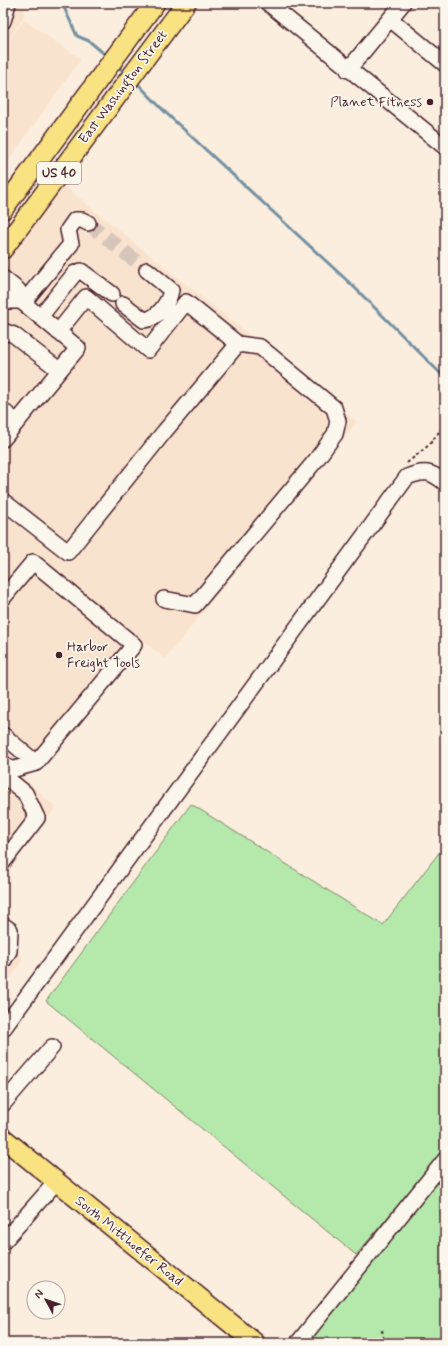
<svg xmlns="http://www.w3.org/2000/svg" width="448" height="1346" font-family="Mynerve,sans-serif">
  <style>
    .built { fill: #fae3ce }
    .green { fill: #b5e9ab; stroke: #80846b }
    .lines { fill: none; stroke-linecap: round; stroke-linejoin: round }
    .stream { stroke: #7490a2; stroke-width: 3 }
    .minor-tunnel { stroke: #d8c5ba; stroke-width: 15; stroke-dasharray: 15 8; stroke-linecap: butt }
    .minor-casing { stroke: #4a1f2b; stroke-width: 18 }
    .major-casing { stroke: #4a1f2b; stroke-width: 22 }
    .path { stroke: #4a1f2b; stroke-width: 2; stroke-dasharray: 3 3; stroke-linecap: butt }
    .minor { stroke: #fbf7ec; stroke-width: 15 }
    .major { stroke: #f8e281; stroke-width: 19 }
    .poi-dot { fill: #4a1f2b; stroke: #fbf7ec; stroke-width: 1.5 }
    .labels { text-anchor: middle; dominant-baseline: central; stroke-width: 3.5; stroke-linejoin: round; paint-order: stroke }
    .shield { fill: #fbf7ec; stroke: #7f6065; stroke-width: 1 }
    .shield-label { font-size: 13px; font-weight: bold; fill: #4a1f2b }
    .street-label { font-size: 14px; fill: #4a1f2b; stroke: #fbf7ec }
    .poi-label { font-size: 14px; fill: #4a1f2b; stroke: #fbf7ec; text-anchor: end }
  </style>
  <rect width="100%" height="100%" fill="#fbeede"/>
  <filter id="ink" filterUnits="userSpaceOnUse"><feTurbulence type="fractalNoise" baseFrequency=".025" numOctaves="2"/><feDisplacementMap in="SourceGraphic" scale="8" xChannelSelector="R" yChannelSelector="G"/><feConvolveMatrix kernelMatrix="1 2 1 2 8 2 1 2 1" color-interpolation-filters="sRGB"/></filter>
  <g filter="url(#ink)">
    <path class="built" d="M3,3H25L24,17L3,47Z
      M24,20L81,59L3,168V48Z
      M63,185L357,422L165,659L137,636L22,776L56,807L3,878V267Z
      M3,918L23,960L3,989Z"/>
    <path class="green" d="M191,804L383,925L445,845V1149L356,1255L46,1001Z
      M445,1156V1343H298Z"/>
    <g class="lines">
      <path class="stream" d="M62,3L77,36L89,41L108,57
        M116,65L126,73
        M136,82L166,113L353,286L445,378"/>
      <path class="minor-tunnel" d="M88,223L147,270"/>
      <g class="minor-casing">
        <path id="minor" d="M268,3L445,147
          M390,19L445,64
          M3,21L8,3
          M348,70L403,3
          M3,278L18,290L21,301
          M3,296L8,301H21L78,348L3,439
          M23,303L71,244L68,230L75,220H82L88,223
          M123,304L144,320C157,319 169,303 171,290L147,270
          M40,317L75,273L81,271L112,294
          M3,331L14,335L59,370
          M3,411L17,422
          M3,501L68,552L164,432L238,344L186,302L148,350L86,297L58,332
          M3,598L33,562L134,645L36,763
          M164,599L195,605L316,460L335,434L338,421L334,408L260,347L238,344
          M3,735L36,763L11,770L3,763
          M3,775L25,793L37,818L3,862
          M3,925L10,930L9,951L3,961
          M3,1029L407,477C424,470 431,471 445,483
          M3,1104L52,1047
          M3,1242L56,1182
          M298,1343L445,1160"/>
      </g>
      <g class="major-casing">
        <path id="major" d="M3,209L155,3
          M3,249L186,3
          M3,1138L255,1343"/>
      </g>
      <path class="path" d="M407,463L429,445L445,424
        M382,1330L384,1343"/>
      <use href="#minor" class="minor"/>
      <use href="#major" class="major"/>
    </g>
  </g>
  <g class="poi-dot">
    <circle cx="430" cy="102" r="4"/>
    <circle cx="59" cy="655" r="4"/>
  </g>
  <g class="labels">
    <rect class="shield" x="37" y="162" width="44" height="22" rx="3"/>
    <g class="shield-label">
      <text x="59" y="173">US 40</text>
    </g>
    <g class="street-label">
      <text transform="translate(123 87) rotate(-53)">East Washington Street</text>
      <text transform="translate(129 1241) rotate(39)">South Mitthoefer Road</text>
    </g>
    <g class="poi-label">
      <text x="422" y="102">Planet Fitness</text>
      <text x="67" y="647" text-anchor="start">Harbor<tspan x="67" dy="16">Freight Tools</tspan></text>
    </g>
  </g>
  <rect width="448" height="1346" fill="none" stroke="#fbf7ec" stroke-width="16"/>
  <rect x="8" y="8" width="432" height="1330" fill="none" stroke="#4a1f2b" stroke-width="1.5" filter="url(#ink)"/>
  <g transform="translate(46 1300) rotate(310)"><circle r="19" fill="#fbf7ec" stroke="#b4a19f"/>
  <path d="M0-3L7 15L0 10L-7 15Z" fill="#4a1f2b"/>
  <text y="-6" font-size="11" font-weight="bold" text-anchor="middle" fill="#4a1f2b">N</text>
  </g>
</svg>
